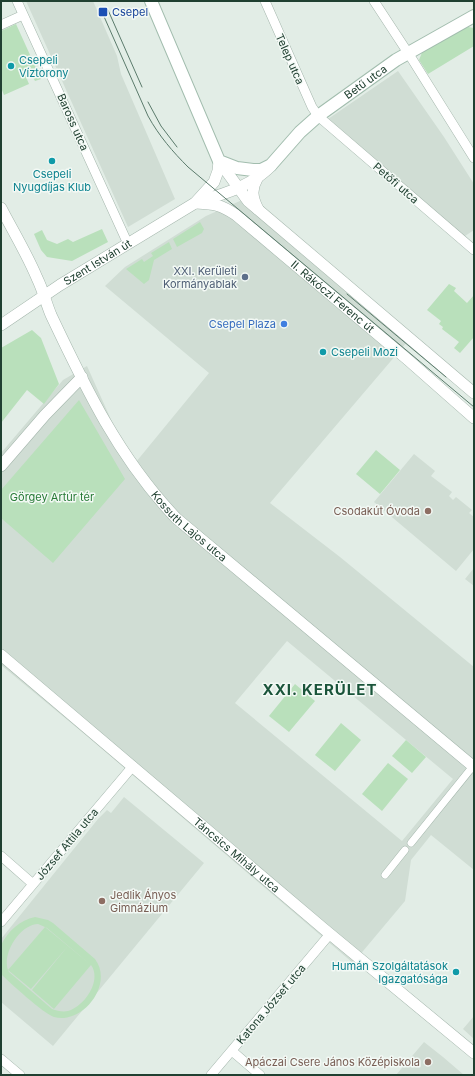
<svg xmlns="http://www.w3.org/2000/svg" width="475" height="1076" font-family="Inter,sans-serif">
  <style>
    .built { fill: #d0ddd4; fill-rule: evenodd }
    .green { fill: #b9e0bb; fill-rule: evenodd }
    .lines { fill: none; stroke-linecap: round; stroke-linejoin: round }
    .pedestrian-casing { stroke: #a4b6ac; stroke-width: 8 }
    .minor-casing { stroke: #a4b6ac; stroke-width: 10 }
    .tertiary-casing { stroke: #a4b6ac; stroke-width: 12 }
    .secondary-casing { stroke: #a2bdae; stroke-width: 14 }
    .pedestrian { stroke: #fff; stroke-width: 7 }
    .minor { stroke: #fff; stroke-width: 9 }
    .tertiary { stroke: #fff; stroke-width: 11 }
    .secondary { stroke: #fff; stroke-width: 12 }
    .tram { stroke: #5b7b6c; stroke-width: 1 }
    .transit-dot { fill: #1a4fb4; stroke: #f3f9f5; stroke-width: 1.5 }
    .culture-dot { fill: #0f9aa8; stroke: #f3f9f5; stroke-width: 1.5 }
    .service-dot { fill: #5c6f8a; stroke: #f3f9f5; stroke-width: 1.5 }
    .shop-dot { fill: #3f7fe0; stroke: #f3f9f5; stroke-width: 1.5 }
    .education-dot { fill: #8d6e63; stroke: #f3f9f5; stroke-width: 1.5 }
    .labels { text-anchor: middle; dominant-baseline: central; stroke-width: 3; stroke-linejoin: round; paint-order: stroke }
    .transit-label { font-size: 11px; fill: #164399; stroke: #f3f9f5; text-anchor: start }
    .street-label { font-size: 11px; fill: #204031; stroke: #f3f9f5 }
    .culture-label { font-size: 11px; fill: #0d838f; stroke: #f3f9f5; text-anchor: start }
    .service-label { font-size: 11px; fill: #4e5e75; stroke: #f3f9f5; text-anchor: end }
    .shop-label { font-size: 11px; fill: #366cbe; stroke: #f3f9f5; text-anchor: end }
    .park-label { font-size: 11px; fill: #277a36; stroke: #f3f9f5 }
    .education-label { font-size: 11px; fill: #785e54; stroke: #f3f9f5; text-anchor: end }
    .district-label { font-size: 15px; font-weight: bold; letter-spacing: 1px; fill: #1a543a; stroke: #f3f9f5 }
  </style>
  <rect width="100%" height="100%" fill="#e2ede6"/>
  <path class="built" d="M26,1H93L117,56L121,74L175,199L128,227Z
    M398,71L444,137L474,184V230L462,238L328,119Z
    M249,197L413,335L270,503L340,557L474,667V870L431,835L411,860L405,901L353,963L88,737L1,665V453L63,380L87,366L122,444L136,462L209,373L105,286L125,267L206,216ZM287,641L453,779L402,841L235,703Z
    M414,454L435,471L431,476L452,492L449,496L453,500L456,497L472,510L469,513L474,517V549L456,571L374,502Z
    M474,568V586L465,579Z
    M124,797L204,863L53,1046L1,1002V939L98,819L107,810L111,813Z
    M474,1016V1039L463,1029Z
    M424,1042L443,1057L464,1075H396Z"/>
  <path class="green" d="M16,24L41,79L35,81L32,75L26,77L29,84L4,95L2,90L1,91V31Z
    M468,27L474,28V46L428,74L419,60L423,50Z
    M200,222L204,229L202,233L177,247L173,239Z
    M102,229L108,242L72,261L47,257L41,250L34,234L42,230L47,240L57,244L68,239L73,242Z
    M169,242L172,249L154,260L149,280L144,284L126,269L142,259L144,262L153,256L151,253Z
    M449,284L456,288L454,291L467,303L474,295V337L460,353L454,348L459,342L442,329L443,327L439,324L441,321L427,310Z
    M32,330L41,338L59,384L44,404L27,390L1,423V348Z
    M79,400L125,479L53,563L1,518V490Z
    M376,450L400,470L380,494L356,474Z
    M295,684L315,701L289,732L269,716Z
    M341,723L361,740L335,771L315,755Z
    M406,740L426,757L412,773L392,756Z
    M388,763L408,779L382,811L362,794Z
    M35,917L48,920L53,923L95,959C114,984 83,1025 54,1017C44,1014 9,982 1,974V945C8,931 20,920 35,917ZM38,924L45,927L8,970L31,989L68,946L45,927L47,928L91,965L68,946L32,990L54,1009L91,965C102,980 85,1006 68,1011C63,1012 57,1011 52,1009L9,972C0,956 20,924 38,924Z"/>
  <g class="lines">
    <g class="pedestrian-casing">
      <path id="pedestrian" d="M411,843L474,765
        M385,875L405,850"/>
    </g>
    <g class="minor-casing">
      <path id="minor" d="M17,1L128,244
        M265,1L312,107L318,116L474,250
        M374,1L412,59L474,158
        M1,25L23,15
        M1,856L33,884
        M1,922L133,766
        M232,1051L260,1075
        M1,1059L20,1075
        M211,1075L330,934"/>
    </g>
    <g class="tertiary-casing">
      <g id="tertiary">
        <path d="M219,161L248,201L474,393"/>
        <path d="M257,179C251,189 252,198 258,209"/>
        <path d="M203,200C228,193 252,185 271,166"/>
        <path id="s1" d="M195,203C214,204 220,204 236,215L407,359L474,418"/>
        <path id="s2" d="M1,208C13,231 27,254 37,278C43,290 46,303 51,315C86,389 119,458 176,518L474,767"/>
        <path id="s3" d="M1,325L60,285L195,203L214,182L218,171L219,161"/>
        <path d="M1,466L45,415L82,377"/>
        <path id="s4" d="M1,655L324,929L474,1053"/>
      </g>
    </g>
    <g class="secondary-casing">
      <g id="secondary">
        <path id="s5" d="M151,1L219,161L237,168L253,170H261L271,165L300,132L318,116L396,60L474,16"/>
      </g>
    </g>
    <use href="#pedestrian" class="pedestrian"/>
    <use href="#minor" class="minor"/>
    <use href="#tertiary" class="tertiary"/>
    <use href="#secondary" class="secondary"/>
    <path class="tram" d="M108,10L142,87
      M102,12L148,116C159,136 173,152 188,167L474,407
      M148,102L161,126L177,147
      M347,294L446,377"/>
  </g>
  <rect class="transit-dot" x="98" y="7" width="10" height="10" rx="2"/>
  <g class="culture-dot">
    <circle cx="11" cy="66" r="4"/>
    <circle cx="52" cy="161" r="4"/>
    <circle cx="323" cy="352" r="4"/>
    <circle cx="456" cy="972" r="4"/>
  </g>
  <circle class="service-dot" cx="245" cy="277" r="4"/>
  <circle class="shop-dot" cx="284" cy="324" r="4"/>
  <g class="education-dot">
    <circle cx="428" cy="511" r="4"/>
    <circle cx="102" cy="901" r="4"/>
    <circle cx="428" cy="1062" r="4"/>
  </g>
  <g class="labels">
    <g class="transit-label">
      <text x="112" y="12">Csepel</text>
    </g>
    <g class="street-label">
      <text transform="translate(290 59) rotate(66)">Telep utca</text>
      <text stroke="none"><textPath href="#s5" startOffset="355">Betű utca</textPath></text>
      <text transform="translate(73 122) rotate(66)">Baross utca</text>
      <text transform="translate(396 183) rotate(41)">Petőfi utca</text>
      <text stroke="none"><textPath href="#s3" startOffset="115">Szent István út</textPath></text>
      <text stroke="none"><textPath href="#s1" startOffset="170">II. Rákóczi Ferenc út</textPath></text>
      <text stroke="none"><textPath href="#s2" startOffset="373">Kossuth Lajos utca</textPath></text>
      <text transform="translate(67 844) rotate(-50)">József Attila utca</text>
      <text stroke="none"><textPath href="#s4" startOffset="309">Táncsics Mihály utca</textPath></text>
      <text transform="translate(271 1004) rotate(-50)">Katona József utca</text>
    </g>
    <g class="culture-label">
      <text x="19" y="60">Csepeli<tspan x="19" dy="13">Víztorony</tspan></text>
      <text x="52" y="174" text-anchor="middle">Csepeli<tspan x="52" dy="13">Nyugdíjas Klub</tspan></text>
      <text x="331" y="352">Csepeli Mozi</text>
      <text x="448" y="966" text-anchor="end">Humán Szolgáltatások<tspan x="448" dy="13">Igazgatósága</tspan></text>
    </g>
    <g class="service-label">
      <text x="237" y="271">XXI. Kerületi<tspan x="237" dy="13">Kormányablak</tspan></text>
    </g>
    <g class="shop-label">
      <text x="276" y="324">Csepel Plaza</text>
    </g>
    <g class="park-label">
      <text x="52" y="497">Görgey Artúr tér</text>
    </g>
    <g class="education-label">
      <text x="420" y="511">Csodakút Óvoda</text>
      <text x="110" y="895" text-anchor="start">Jedlik Ányos<tspan x="110" dy="13">Gimnázium</tspan></text>
      <text x="420" y="1062">Apáczai Csere János Középiskola</text>
    </g>
    <g class="district-label">
      <text x="320" y="689">XXI. KERÜLET</text>
    </g>
  </g>
  <rect width="475" height="1076" fill="none" stroke="#204031" stroke-width="4"/>
</svg>
